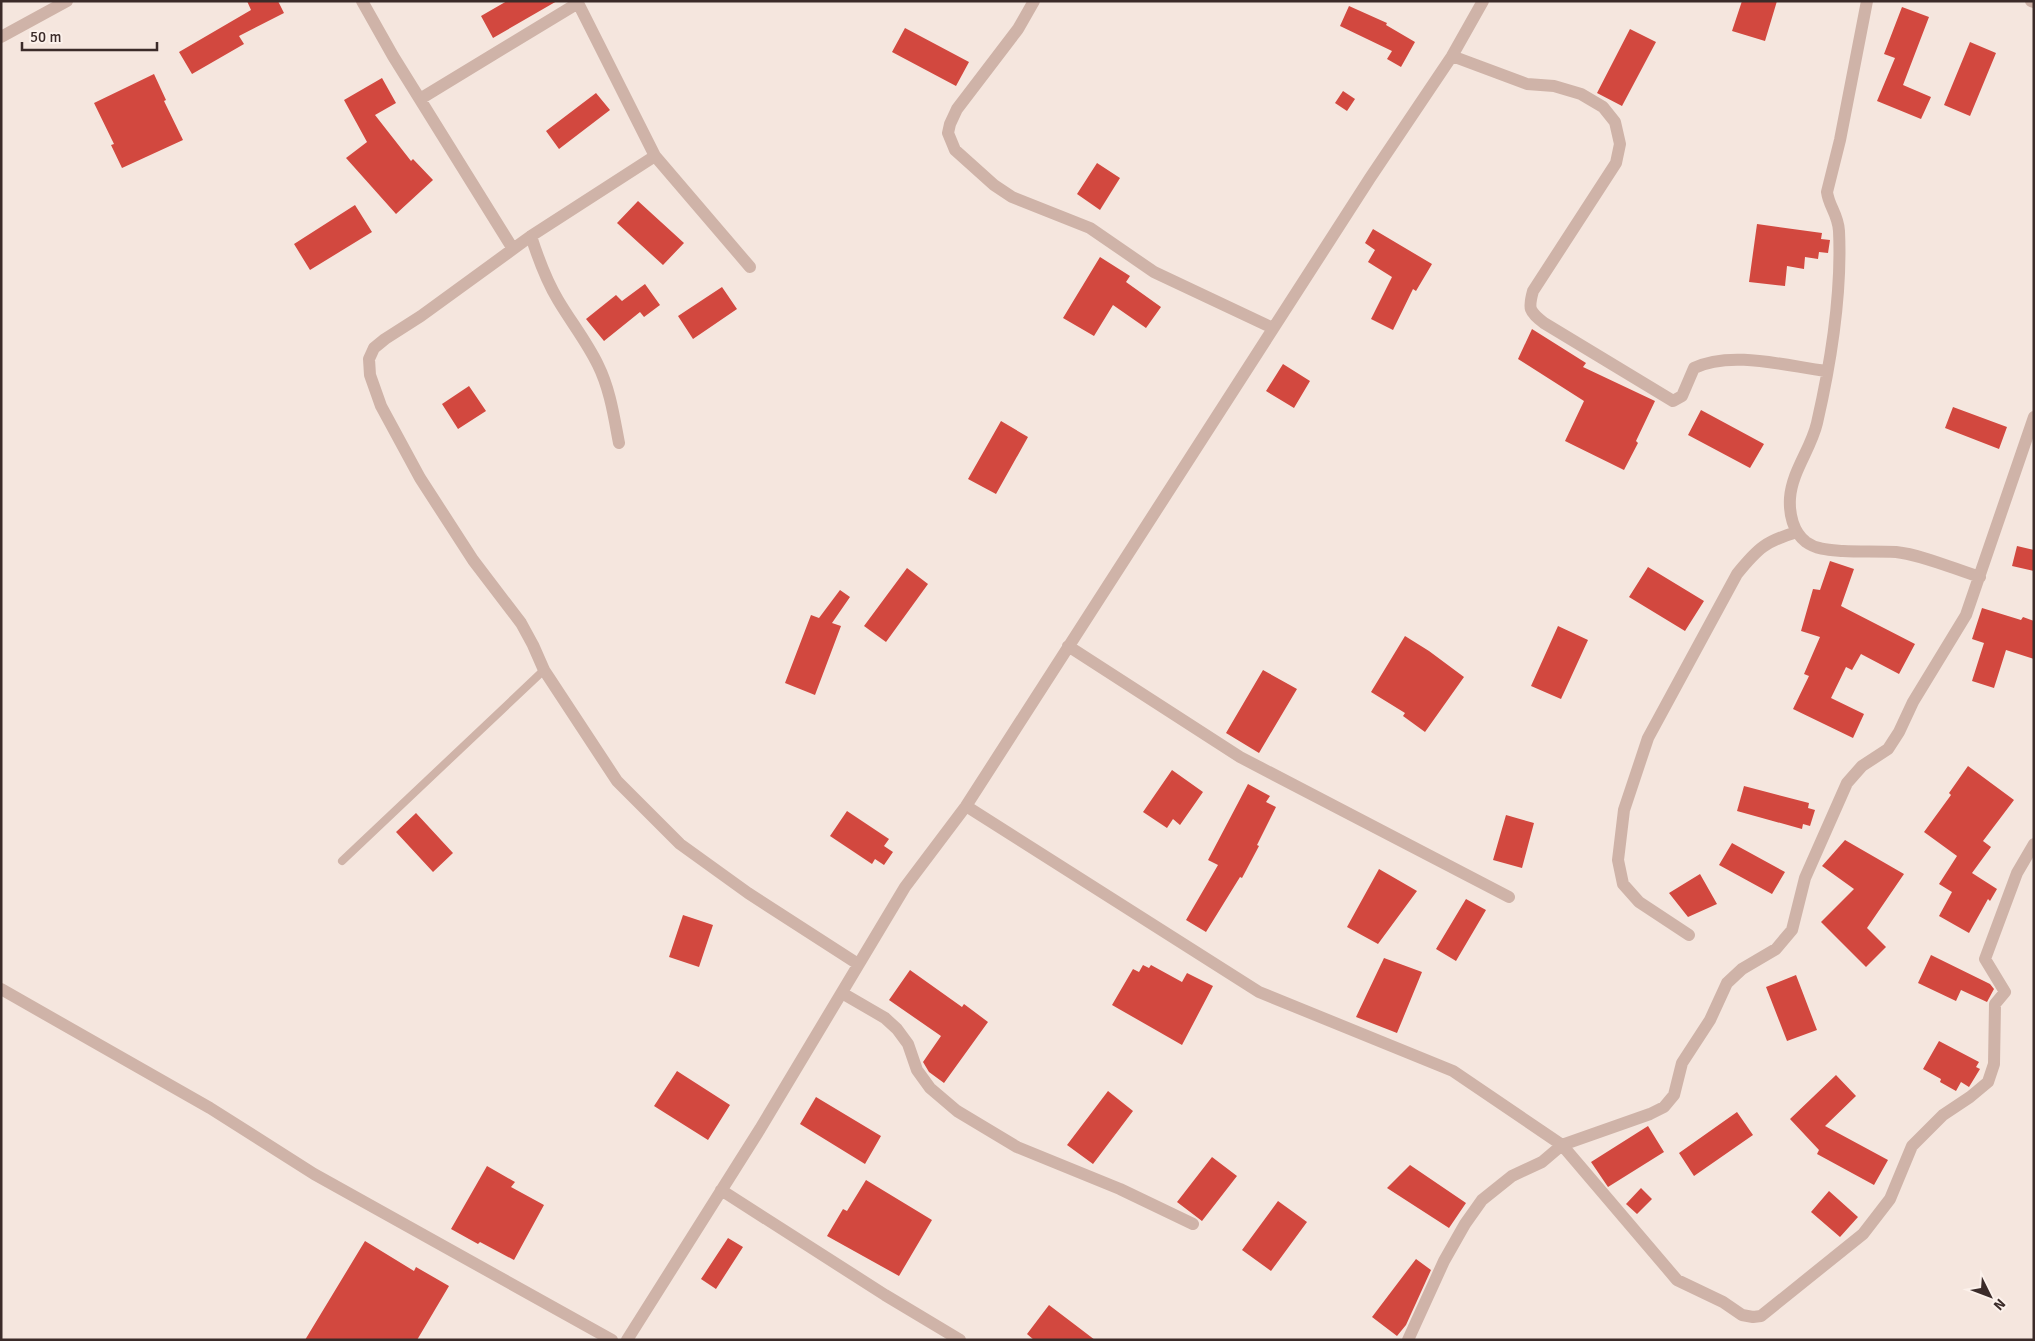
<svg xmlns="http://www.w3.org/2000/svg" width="2035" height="1341" font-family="Signika,sans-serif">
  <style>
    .building { fill: #d2483f }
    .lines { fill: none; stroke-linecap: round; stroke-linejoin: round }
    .lane { stroke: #cfb3a8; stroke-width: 8 }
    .street { stroke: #cfb3a8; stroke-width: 12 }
  </style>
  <rect width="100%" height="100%" fill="#f5e6de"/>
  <path class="building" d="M247,1H278L284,13L239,36L244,44L192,74L179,52L251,10Z
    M507,1H557L493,38L481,16Z
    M1742,1H1777L1765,41L1732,31Z
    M1349,6L1387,23L1386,25L1415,42L1401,67L1387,59L1392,51L1340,26Z
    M1902,7L1929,17L1903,85L1931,97L1921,119L1877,101L1895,58L1884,54Z
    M905,28L969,62L956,86L892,52Z
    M1630,29L1656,42L1622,106L1597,93Z
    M1970,42L1996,53L1970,116L1944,105Z
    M154,74L166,100L164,101L183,140L122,168L111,145L114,144L94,103Z
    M382,78L396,103L375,115L411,161L413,159L433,180L396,214L346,158L367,142L344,100Z
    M1343,91L1355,99L1347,111L1335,103Z
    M596,93L610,110L559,149L546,131Z
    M1097,163L1120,178L1100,210L1077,194Z
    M638,201L684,243L663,265L617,223Z
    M355,205L372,232L310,270L294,244Z
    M1757,224L1822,233L1821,239L1830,240L1828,253L1819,252L1818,259L1805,257L1804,269L1787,266L1785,286L1749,282Z
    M1373,229L1432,264L1416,291L1413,289L1393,330L1371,319L1392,277L1368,262L1375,250L1365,243Z
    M1100,257L1130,276L1126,282L1161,307L1146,328L1113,305L1094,336L1063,318Z
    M645,284L660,305L644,317L640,312L604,341L586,319L616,295L622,301Z
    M722,287L737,309L693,339L678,316Z
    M1532,329L1586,363L1583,367L1655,401L1636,441L1638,443L1624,470L1565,441L1584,401L1518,359Z
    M1283,364L1310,381L1294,408L1266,391Z
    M469,386L486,411L458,429L442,404Z
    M1953,407L2007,427L1999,449L1945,428Z
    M1701,410L1764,444L1750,468L1688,435Z
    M1001,421L1028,437L996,494L968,479Z
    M2017,546L2034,550V571L2012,566Z
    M1830,561L1854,569L1841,606L1915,644L1899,674L1861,654L1852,670L1846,667L1831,698L1864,714L1853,738L1793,709L1809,676L1804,674L1820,637L1801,631L1813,589L1820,590Z
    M1648,567L1704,601L1685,631L1629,597Z
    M907,568L928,584L886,642L864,626Z
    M840,590L850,597L832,623L841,626L815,695L785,683L811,615L819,618Z
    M1982,608L2021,620L2023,617L2034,621V659L2006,650L1994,688L1972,681L1984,643L1972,639Z
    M1558,626L1588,640L1561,699L1531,686Z
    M1405,636L1429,651L1464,677L1425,732L1403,716L1405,713L1371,692Z
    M1263,670L1297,689L1259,753L1226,733Z
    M1968,766L2014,800L1983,841L1991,847L1972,873L1997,889L1990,901L1988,899L1969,933L1939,916L1952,892L1939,884L1957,856L1924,832L1951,795L1949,793Z
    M1172,770L1203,792L1180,825L1173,819L1167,828L1143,812Z
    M1248,784L1270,796L1266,802L1276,807L1257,845L1259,846L1242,878L1240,877L1206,932L1186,920L1218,865L1208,860Z
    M1744,786L1809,803L1808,808L1815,810L1810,826L1803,824L1802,829L1737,811Z
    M847,811L889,839L884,846L893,852L884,865L875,859L872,864L830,836Z
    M416,813L453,853L433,872L396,832Z
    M1506,815L1534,823L1522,868L1493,860Z
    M1845,840L1904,874L1867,928L1886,947L1866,967L1821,922L1854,889L1822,866Z
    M1732,843L1785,872L1772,894L1719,865Z
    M1379,869L1417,891L1378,944L1347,927Z
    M1700,874L1717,904L1688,917L1669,893Z
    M1466,899L1486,910L1456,961L1436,949Z
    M683,915L713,925L699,967L669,957Z
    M1931,955L1990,984L1994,989L1987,1002L1961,990L1956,1001L1918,983Z
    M1384,958L1422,972L1397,1033L1356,1017Z
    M1143,965L1149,968L1151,965L1182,982L1187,973L1213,986L1182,1045L1112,1005L1133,969L1139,972Z
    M910,970L962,1007L964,1004L988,1022L944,1083L929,1072L923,1062L941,1036L889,1000Z
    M1796,975L1817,1030L1787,1041L1766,987Z
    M1939,1041L1979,1062L1976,1067L1980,1069L1969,1087L1961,1082L1956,1091L1940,1082L1941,1079L1923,1069Z
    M677,1071L730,1105L708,1140L654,1106Z
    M1836,1075L1856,1096L1825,1126L1888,1160L1874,1185L1817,1154L1819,1150L1790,1119Z
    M1108,1091L1133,1111L1093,1164L1067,1145Z
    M816,1097L881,1136L865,1164L800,1124Z
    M1737,1112L1753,1135L1694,1176L1679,1153Z
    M1648,1126L1664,1152L1608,1187L1591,1162Z
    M1212,1157L1237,1176L1202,1221L1177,1202Z
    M1410,1165L1466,1203L1449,1228L1387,1188Z
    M487,1166L515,1182L511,1187L544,1205L514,1260L480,1242L478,1244L451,1229Z
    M866,1180L932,1220L899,1276L827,1236L843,1209L847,1211Z
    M1641,1188L1652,1199L1637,1214L1626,1204Z
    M1829,1191L1858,1217L1840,1237L1811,1212Z
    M1278,1201L1307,1222L1271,1271L1242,1250Z
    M728,1238L743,1247L716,1289L701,1279Z
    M365,1241L414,1271L416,1267L449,1286L417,1340H305Z
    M1416,1259L1431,1270L1406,1325L1397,1336L1372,1317Z
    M1049,1305L1095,1340H1034L1027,1334Z"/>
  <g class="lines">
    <path class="lane" d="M342,861L544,670"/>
    <path class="street" d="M362,1L393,56L513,249
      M577,1L655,156L750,267
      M1034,1L1018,29L957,109L950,124L948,133L955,150L994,185L1012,197L1090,228L1154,272L1273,328
      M1867,1L1840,140L1827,192C1829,207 1838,214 1839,231C1842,294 1831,362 1817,423C1811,449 1792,471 1790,498C1789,514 1793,532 1806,542C1817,550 1830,550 1843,551C1860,552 1878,551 1896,552C1923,555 1954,569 1980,577
      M2031,1L2034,2
      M1,37L67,1
      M1452,56L1527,84L1554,86L1581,94L1603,107L1615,122L1620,144L1616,163L1533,291C1528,309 1529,311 1544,323L1673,401L1682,396L1694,368C1731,350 1786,366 1826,371
      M420,99L578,3
      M655,156L531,236L421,316L385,339L374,348L369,359L370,375L381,406L420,478L473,560L521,623L533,645L544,670L617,781L680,844L748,893L858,964
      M531,236C538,258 546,280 558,300C571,322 587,342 598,365C610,389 614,417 619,443
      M1068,646L1240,757L1509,897
      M966,806L1259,992L1453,1071L1562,1145L1650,1114L1664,1107L1674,1095L1682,1063L1710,1020L1727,983L1742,969L1776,949L1792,930L1805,878L1847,783L1862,766L1888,749L1899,732L1913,702L1966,615L2034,417
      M1689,935L1639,902L1623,884L1618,860L1624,810L1648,738L1737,574C1758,548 1766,541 1797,532
      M1,989L210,1108L314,1174L612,1340
      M842,993L885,1018L897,1029L908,1044L917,1070L930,1088L957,1111L1017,1147L1120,1189L1193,1224
      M721,1190L885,1295L960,1340
      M627,1340L760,1129L905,887L966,806L1370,178L1452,56L1483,1
      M1408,1340L1444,1261L1465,1224L1482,1200L1512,1176L1542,1162L1562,1145L1677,1280L1723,1302L1742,1315L1753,1317L1761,1316L1863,1234L1890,1199L1912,1146L1943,1115L1970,1097L1988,1082L1994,1064L1995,1004L2005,992L1985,959L2017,873L2034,844"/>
  </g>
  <rect width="2035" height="1341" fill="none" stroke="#3b2b29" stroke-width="5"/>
  <g transform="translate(1990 1296) rotate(132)" stroke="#fcf1eb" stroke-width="4" paint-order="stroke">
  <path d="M0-4L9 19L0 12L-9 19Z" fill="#3b2b29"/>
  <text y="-8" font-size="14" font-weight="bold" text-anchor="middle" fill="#3b2b29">N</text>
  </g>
  <path d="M22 42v8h135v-8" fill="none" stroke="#3b2b29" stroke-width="2.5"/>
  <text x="30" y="42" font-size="15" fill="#3b2b29" stroke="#fcf1eb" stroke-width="4" paint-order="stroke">50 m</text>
</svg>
